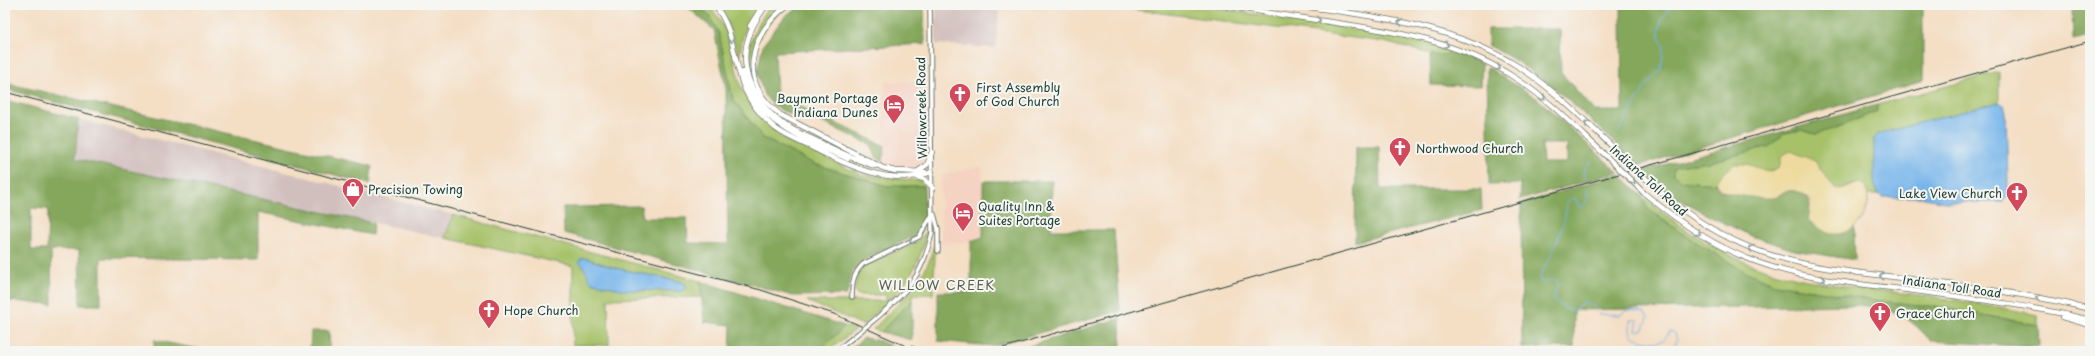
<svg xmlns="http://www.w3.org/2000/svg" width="2095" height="356" font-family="'Playpen Sans',sans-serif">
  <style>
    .built { fill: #f5d2c2 }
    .industrial { fill: #d1bfbd }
    .green { fill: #a6c167; stroke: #627f4e; fill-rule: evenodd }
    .forest { fill: #84a75c; stroke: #527248; fill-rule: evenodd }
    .sand { fill: #eeda9e; stroke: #868c69 }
    .water { fill: #77b5ea; stroke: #4b798f }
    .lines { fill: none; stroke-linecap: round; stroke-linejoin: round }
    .stream { stroke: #77b5ea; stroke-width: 1 }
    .major-casing { stroke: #6a7566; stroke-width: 5.5 }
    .highway-casing { stroke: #6a7566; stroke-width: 6 }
    .major { stroke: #fff; stroke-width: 3.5 }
    .highway { stroke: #fff; stroke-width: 4.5 }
    .rail { stroke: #1f3d34; stroke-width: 1 }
    .major-bridge-casing { stroke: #6a7566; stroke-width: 5.5; stroke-linecap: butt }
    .highway-bridge-casing { stroke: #6a7566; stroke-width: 6; stroke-linecap: butt }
    .major-bridge { stroke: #fff; stroke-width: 3.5 }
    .highway-bridge { stroke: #fff; stroke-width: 4.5 }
    .oneway { stroke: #8f9e9a }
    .labels { text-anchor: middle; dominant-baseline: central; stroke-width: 4; stroke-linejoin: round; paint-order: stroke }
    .poi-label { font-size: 12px; fill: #1f3d34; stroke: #f6f6f2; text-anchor: start }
    .street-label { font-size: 12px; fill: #1f3d34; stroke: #f6f6f2 }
    .neighbourhood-label { font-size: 13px; letter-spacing: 1px; fill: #5a5f4c; stroke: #f6f6f2 }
  </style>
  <rect width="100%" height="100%" fill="#f6f6f2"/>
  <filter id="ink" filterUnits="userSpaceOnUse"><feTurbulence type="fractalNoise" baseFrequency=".025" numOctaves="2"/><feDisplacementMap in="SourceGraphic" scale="8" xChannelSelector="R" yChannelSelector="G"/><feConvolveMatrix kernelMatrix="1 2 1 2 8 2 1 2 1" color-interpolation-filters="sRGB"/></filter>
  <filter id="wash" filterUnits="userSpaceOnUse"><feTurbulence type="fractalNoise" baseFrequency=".012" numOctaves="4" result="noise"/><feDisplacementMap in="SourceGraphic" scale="16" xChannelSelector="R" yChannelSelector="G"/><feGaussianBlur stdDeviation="0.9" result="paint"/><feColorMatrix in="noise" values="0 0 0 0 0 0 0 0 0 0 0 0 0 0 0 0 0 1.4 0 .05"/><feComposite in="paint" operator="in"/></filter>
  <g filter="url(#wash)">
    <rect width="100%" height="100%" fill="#f4dec4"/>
    <path class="built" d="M926,81L928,126L926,163L920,166L902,168L883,161L885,82Z
      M982,166L983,238L941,245V175Z"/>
    <path class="industrial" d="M936,5H1043L1042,8L999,5L996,48L936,44Z
      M78,119L453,215L445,238L75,159Z"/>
    <path class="green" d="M698,5H709L718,17L727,33L741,88L751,105L781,137L862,175L921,181L924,186H887L814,164L763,138L733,99L719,34L709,15Z
      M717,5H759L743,35L739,57L728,24Z
      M770,5H786C765,29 751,38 751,72C739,53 760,21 770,5Z
      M1100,5H1189L1215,8L1365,31L1412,39L1450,50L1445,55L1439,56L1384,42Z
      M1999,72V102L1878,134L1876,192L1878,195H1867L1865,186L1858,182L1835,190L1815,161L1783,155L1779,168L1769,172L1759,168L1716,181V184L1682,181L1673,175V169L1677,166L1709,162L1770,146L1784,133L1801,130L1815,134L1836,128L1876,111L1877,105Z
      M1638,192C1672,223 1710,248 1752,265C1795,281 1841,286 1886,291C1937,297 1987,304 2038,315V325L1939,307L1880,301L1775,284L1744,271L1681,233L1648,209Z
      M453,215L700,281L702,297L608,299L609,345H573V266L445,238ZM585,258L615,268L678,281L687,285L682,291L625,290L591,282L580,259Z
      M928,229C916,280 899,291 863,325L807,301H886V295H858L855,292C853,253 897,259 920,239C923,236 925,232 928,229Z
      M936,239L933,294L912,295V300L881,332L873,329L918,284L931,257Z
      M845,326L856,329L828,351H820Z"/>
    <path class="forest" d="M685,5H698L709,15L719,34L733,99L763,138L814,164L887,186H924C924,204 927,222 916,236C899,244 862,256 853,272C848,280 851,288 846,295L793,296L564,233L563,207L641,206L643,218H687L688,243L728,244L726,89L714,30Z
      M804,5H924L925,44L775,52L777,96L885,146L883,161L876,157L871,145L817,120H801L774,106L764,95L757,72L763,45L786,15Z
      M1621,5H1923V81L1637,166C1591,119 1546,75 1488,45V29H1560L1561,73L1595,111H1622Z
      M2048,5H2090V36L2073,40L2072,8Z
      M1450,50L1482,64L1481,86L1431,85L1430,55H1445Z
      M1487,67L1538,99L1618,172L1520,200L1521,184L1489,185ZM1542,144H1567V163H1543Z
      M5,83L372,166L370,184L5,89Z
      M5,100L78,119L75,159L373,223L372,235L258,212V260L101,258V305H80L79,250H51L52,304L8,301L9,278H5ZM31,208L48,209L47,250H31Z
      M1877,105V111L1836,128L1815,134L1801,130L1784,133L1770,146L1709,162L1677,166L1673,169V175L1682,181L1716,184L1720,191C1737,193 1756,198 1773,198C1778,197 1782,192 1787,191C1800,189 1811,196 1809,209L1843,233L1854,227L1855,260L1794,250L1754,237L1711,217L1661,189L1642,171Z
      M1356,147H1379L1380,189H1481L1482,210L1355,242Z
      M1619,174L1638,192L1648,209L1681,233L1744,271L1775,284L1880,301L1939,307L2038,325L2039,347L1931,341C1905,313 1896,310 1858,305L1574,310V347L1522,348L1521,204Z
      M983,181H1052L1051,230H1114L1120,311L991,346L938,341V292H971V241L983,237Z
      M700,281L845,326L820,351H730L731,325L704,322Z
      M912,300V340L881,332Z
      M1120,318L1121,351H1013Z
      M311,331H329L330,351H154V340L209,351L310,350Z
      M864,338L880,341L901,351H847Z"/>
    <path class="sand" d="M1791,151L1815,161L1835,189L1844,188L1858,182L1865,186C1866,190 1868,194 1868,198C1869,215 1854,234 1836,234C1825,234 1816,226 1808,220C1809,215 1811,206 1810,201C1807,193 1793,189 1786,191C1780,193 1778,198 1772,198C1754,198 1737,196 1720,190L1716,181L1734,164H1747L1770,172L1779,168L1782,155Z"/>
    <path class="water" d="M1999,102L2004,105L2006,113L2008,183L2007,196L2003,202H1945L1920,197H1882L1876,192L1874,182V139L1878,134Z
      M585,258L615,268L678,281L686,284V289L682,291L625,290L591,282L583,266L579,262L580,259Z"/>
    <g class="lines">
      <path class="stream" d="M1618,132L1645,87L1661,69L1664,46L1660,39L1659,30L1662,19L1671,5
        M1585,179L1583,171L1591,161
        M1587,189V200L1582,207H1579L1576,199L1572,198L1567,202C1566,221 1557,243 1549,260C1545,267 1541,272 1539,280L1544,283L1550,280H1556L1558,283L1553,300L1568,310H1575L1582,303C1591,304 1595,306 1600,314L1620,315L1628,310L1644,312L1648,317L1644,329L1640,331L1636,330L1638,320H1630V330L1632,336C1644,341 1652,344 1664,340L1670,331L1675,333L1677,340L1675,345L1679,349H1695L1697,351"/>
    </g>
  </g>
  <g filter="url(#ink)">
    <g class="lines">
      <g class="major-casing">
        <path id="major" d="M934,214L938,229V251
          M852,297C852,283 853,274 863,264L919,237L932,215
          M873,321C906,293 922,278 932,233L930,5
          M836,351L856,335"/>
      </g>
      <g class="highway-casing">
        <path id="highway" d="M714,5C735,28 733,63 745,90C752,105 763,118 775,128C787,137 800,142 813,148C849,166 892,187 932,172
          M766,5C761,13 754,22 751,31C736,65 752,99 779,121C790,129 804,135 817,141C836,150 855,160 875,166
          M788,5C748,34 737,84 781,115L883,168L895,171L925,172
          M1217,5C1257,11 1297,17 1337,23C1398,32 1459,42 1512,76C1546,97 1573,125 1602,152
          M1294,5C1372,16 1451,24 1519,67C1555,90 1585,121 1616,150
          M750,26L761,8
          M743,72C754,123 806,140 848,159
          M918,171L927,165L932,152
          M917,177L924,179L933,188
          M1658,190C1688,216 1721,237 1759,251C1800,266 1843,271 1886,276C1955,285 2023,292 2090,309
          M1644,193C1679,222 1714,247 1757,262C1801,278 1847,283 1893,288C1959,297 2025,304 2090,320
          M2062,317L2090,325"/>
      </g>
      <use href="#major" class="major"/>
      <use href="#highway" class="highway"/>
      <path class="rail" d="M5,92L761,290L834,314L917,351
        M911,346L928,351
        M992,351L2090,41"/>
      <g class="major-bridge-casing">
        <path id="major-bridge" d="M856,335L873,321"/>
      </g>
      <g class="highway-bridge-casing">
        <path id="highway-bridge" d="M1616,150L1658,190
          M1602,152L1644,193"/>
      </g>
      <use href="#major-bridge" class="major-bridge"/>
      <use href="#highway-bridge" class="highway-bridge"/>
    </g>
    <defs><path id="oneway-chevron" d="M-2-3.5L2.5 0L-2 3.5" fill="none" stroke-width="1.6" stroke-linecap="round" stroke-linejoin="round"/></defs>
    <g class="oneway">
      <use href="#oneway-chevron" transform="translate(1318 20) rotate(9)"/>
      <use href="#oneway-chevron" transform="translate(1400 22) rotate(-169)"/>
      <use href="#oneway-chevron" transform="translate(731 40) rotate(74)"/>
      <use href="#oneway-chevron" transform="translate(1446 45) rotate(18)"/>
      <use href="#oneway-chevron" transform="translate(1498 68) rotate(29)"/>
      <use href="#oneway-chevron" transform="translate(1543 98) rotate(39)"/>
      <use href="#oneway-chevron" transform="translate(1587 123) rotate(-137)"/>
      <use href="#oneway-chevron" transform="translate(1633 182) rotate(44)"/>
      <use href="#oneway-chevron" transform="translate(1698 233) rotate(32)"/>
      <use href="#oneway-chevron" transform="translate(912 241) rotate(152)"/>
      <use href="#oneway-chevron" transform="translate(1751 248) rotate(-158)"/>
      <use href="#oneway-chevron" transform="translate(1882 276) rotate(-173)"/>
      <use href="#oneway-chevron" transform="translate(1823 279) rotate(9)"/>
      <use href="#oneway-chevron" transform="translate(2038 298) rotate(-170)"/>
    </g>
  </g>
  <defs>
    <g id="church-pin" transform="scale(1.15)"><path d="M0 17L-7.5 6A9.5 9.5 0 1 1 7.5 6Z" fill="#d1495b" stroke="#f6f6f2"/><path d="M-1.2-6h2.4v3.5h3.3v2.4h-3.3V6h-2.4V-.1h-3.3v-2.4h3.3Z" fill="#fff"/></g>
    <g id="hotel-pin" transform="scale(1.15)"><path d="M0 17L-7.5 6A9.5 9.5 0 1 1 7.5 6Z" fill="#d1495b" stroke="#f6f6f2"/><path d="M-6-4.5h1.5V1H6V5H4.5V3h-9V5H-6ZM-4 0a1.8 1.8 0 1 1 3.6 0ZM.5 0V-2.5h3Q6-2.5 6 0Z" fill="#fff"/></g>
    <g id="shop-pin" transform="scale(1.15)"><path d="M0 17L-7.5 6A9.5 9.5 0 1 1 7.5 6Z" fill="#d1495b" stroke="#f6f6f2"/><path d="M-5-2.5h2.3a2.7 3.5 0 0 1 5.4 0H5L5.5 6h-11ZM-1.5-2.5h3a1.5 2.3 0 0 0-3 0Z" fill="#fff"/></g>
  </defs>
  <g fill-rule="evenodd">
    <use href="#church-pin" x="960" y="94"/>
    <use href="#hotel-pin" x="894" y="105"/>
    <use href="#church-pin" x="1400" y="148"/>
    <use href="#shop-pin" x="353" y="189"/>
    <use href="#church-pin" x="2017" y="193"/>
    <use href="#hotel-pin" x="963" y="213"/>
    <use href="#church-pin" x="489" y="310"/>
    <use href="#church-pin" x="1880" y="313"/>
  </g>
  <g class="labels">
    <g class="poi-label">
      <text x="976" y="87">First Assembly<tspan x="976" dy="14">of God Church</tspan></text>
      <text x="878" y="98" text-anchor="end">Baymont Portage<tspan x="878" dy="14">Indiana Dunes</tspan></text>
      <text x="1416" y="148">Northwood Church</text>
      <text x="368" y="189">Precision Towing</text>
      <text x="2002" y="193" text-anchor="end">Lake View Church</text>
      <text x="978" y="206">Quality Inn &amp;<tspan x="978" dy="14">Suites Portage</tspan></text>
      <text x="504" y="310">Hope Church</text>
      <text x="1896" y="313">Grace Church</text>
    </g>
    <g class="street-label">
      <text transform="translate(921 108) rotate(-91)">Willowcreek Road</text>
      <text transform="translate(1649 180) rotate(42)">Indiana Toll Road</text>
      <text transform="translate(1952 286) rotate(8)">Indiana Toll Road</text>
    </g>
    <g class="neighbourhood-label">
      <text x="937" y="284">WILLOW CREEK</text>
    </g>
  </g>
  <rect width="2095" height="356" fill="none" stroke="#f6f6f2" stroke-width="20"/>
</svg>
